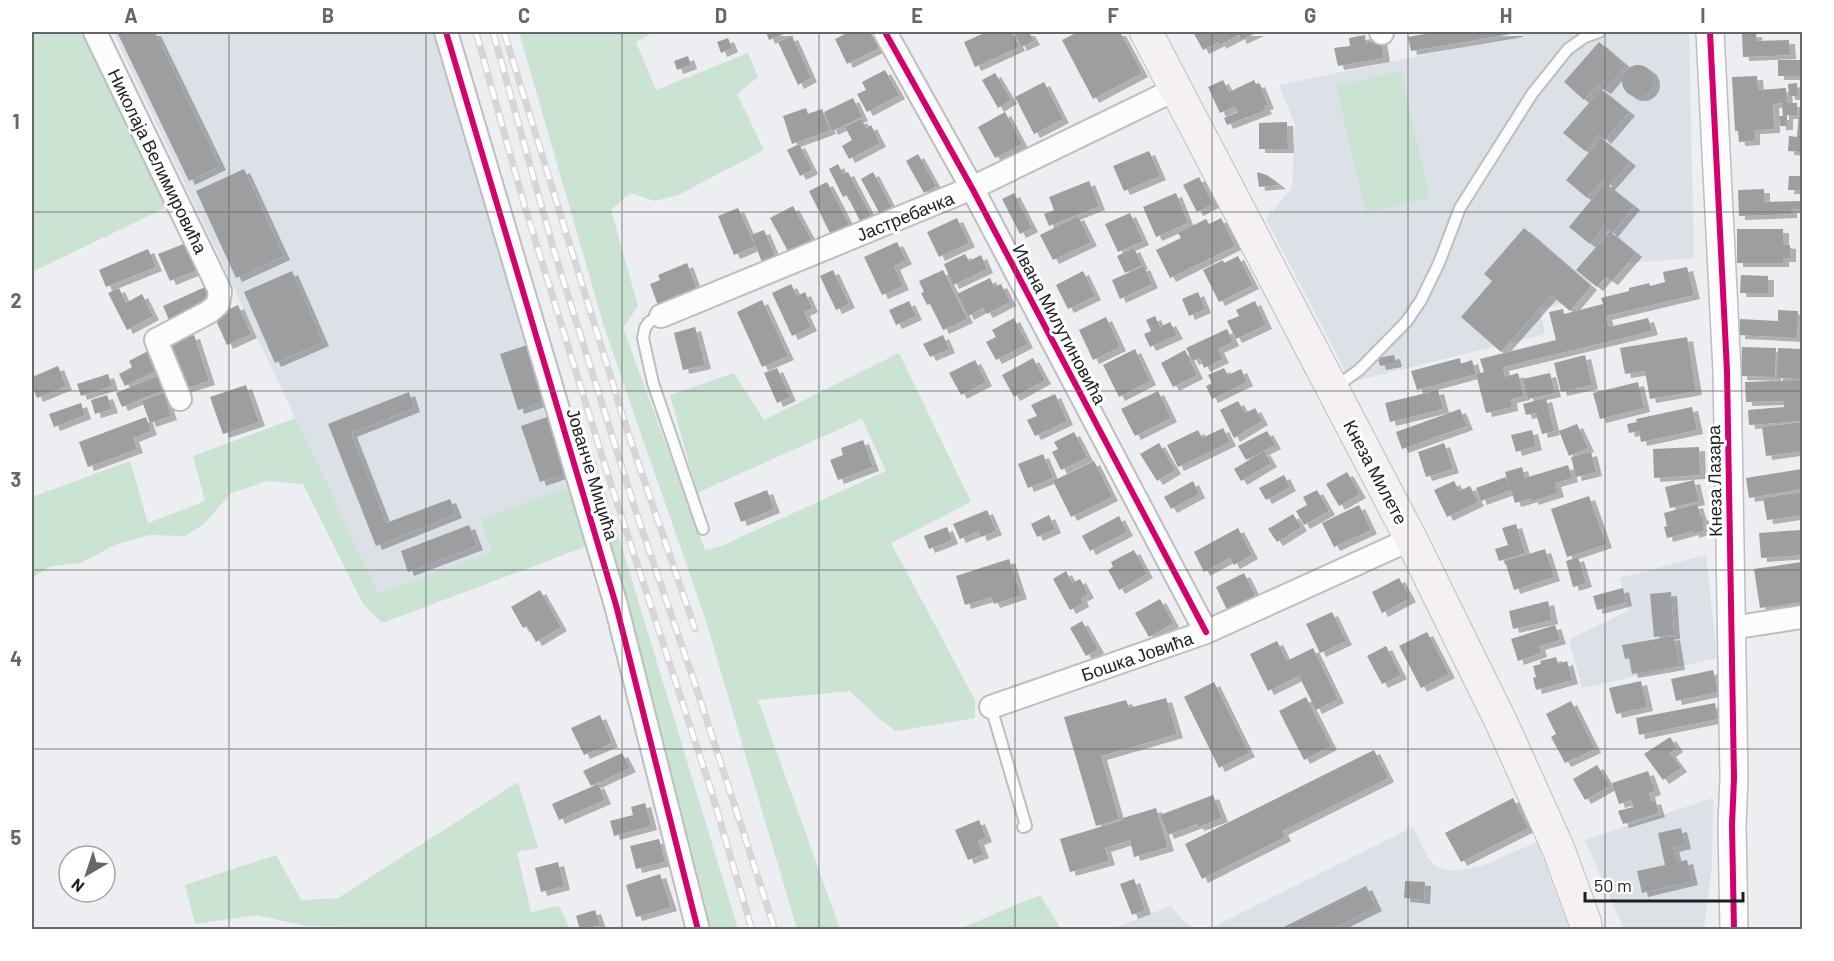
<svg xmlns="http://www.w3.org/2000/svg" width="1834" height="961" font-family="Barlow,sans-serif">
  <style>
    .built { fill: #dce0e7 }
    .green { fill: #cae3d2 }
    .building { fill: #9d9ea0; filter: url(#shadow) }
    .lines { fill: none; stroke-linecap: round; stroke-linejoin: round }
    .service-casing { stroke: #bcbec0; stroke-width: 14 }
    .minor-casing { stroke: #bcbec0; stroke-width: 26 }
    .tertiary-casing { stroke: #bcbec0; stroke-width: 30 }
    .secondary-casing { stroke: #bcbec0; stroke-width: 34 }
    .service { stroke: #fcfcfd; stroke-width: 10 }
    .minor { stroke: #fcfcfd; stroke-width: 22 }
    .tertiary { stroke: #fcfcfd; stroke-width: 27 }
    .secondary { stroke: #f5f1f3; stroke-width: 32 }
    .rail-casing { stroke: #d6d6d7; stroke-width: 7 }
    .rail { stroke: #fff; stroke-width: 4.5; stroke-dasharray: 14; stroke-linecap: butt }
    .cycleway-casing { stroke: #fff; stroke-width: 10 }
    .cycleway { stroke: #d6006c; stroke-width: 6 }
    .grid { fill: none; stroke: #656768; stroke-width: 1.5; stroke-opacity: 0.55 }
    .labels { text-anchor: middle; dominant-baseline: central; stroke-width: 6; stroke-linejoin: round; paint-order: stroke }
    .street-label { font-size: 18px; fill: #1d1e1f; stroke: #fff }
    .neatline { fill: none; stroke: #656768; stroke-width: 2 }
    .grid-label { font-size: 20px; text-anchor: middle; font-weight: bold; fill: #656768 }
  </style>
  <defs>
    <filter id="shadow"><feDropShadow dx="6" dy="4" stdDeviation="0" flood-color="#0004"/></filter>
  </defs>
  <rect width="100%" height="100%" fill="#eceef1"/>
  <path class="built" d="M113,32H434L573,486L480,520L493,552L378,593Z
    M1535,32H1689L1694,258L1617,264L1570,302L1540,310L1545,334L1351,382L1266,219L1292,188L1295,125L1279,85Z
    M1706,555L1717,658L1582,688L1569,640L1628,611L1620,578Z
    M1713,798L1712,867L1704,929H1624L1585,840Z
    M1413,827L1427,857L1436,866L1448,871L1468,869L1484,865L1537,842L1569,929L1207,930Z
    M1171,906L1182,920L1196,929H1111Z"/>
  <path class="green" d="M32,32H85L169,206L32,272Z
    M519,32H654L636,42L656,90L748,53L758,77L737,94L764,150L678,195L655,201L630,193L611,210L638,306L623,328L705,550L721,546L886,471L862,419L697,493L670,395L734,373L764,420L899,353L971,502L891,543L975,700V718L896,731L879,719L850,691L758,700L840,929H797L705,618L605,330Z
    M1401,71L1430,198L1366,213L1336,86Z
    M296,418L378,593L492,552L480,519L573,486L587,546L382,623L363,604L303,484L267,481L231,493L204,524L185,536L149,535L117,544L80,563L51,566L32,578V497L130,461L148,523L205,501L193,456Z
    M593,452L738,929H706L671,784L585,459Z
    M518,782L538,848L517,852L531,912L559,906L570,929L360,930L359,927L306,926L256,915L195,924L185,885L276,855L301,900L338,898Z
    M1040,895L1061,929H959Z"/>
  <path class="building" d="M117,32H155L220,166L189,181Z
    M766,32H789L769,40Z
    M849,32H870L879,48L847,64L835,39Z
    M987,32H1012L1019,47L975,67L964,42Z
    M1014,32H1029L1034,41L1021,47Z
    M1078,32H1120L1142,73L1093,99L1062,40Z
    M1193,32H1258L1241,40L1239,35L1220,45L1219,42L1203,50Z
    M1436,32H1516L1517,33L1411,51L1408,37Z
    M1756,33L1757,41L1789,40L1790,55L1743,57L1742,34Z
    M1365,35L1366,43L1381,40L1384,58L1338,66L1334,48L1350,46L1349,38Z
    M792,36L811,78L798,85L778,42Z
    M728,38L732,48L721,53L717,42Z
    M1599,42L1626,65L1605,90L1597,85L1584,100L1564,82Z
    M688,56L691,65L677,70L674,61Z
    M1778,60H1802V76H1778Z
    M1622 81a16 16 0 1 1 32 0a16 16 0 1 1-32 0Z
    M885,70L899,95L867,112L857,94L866,90L862,82Z
    M995,73L1011,100L998,108L982,80Z
    M1757,76L1758,90L1786,88L1787,103H1797V115H1787V126H1780L1779,116H1783L1782,103L1773,104L1774,129L1754,130V141L1739,142L1738,131H1735L1732,77Z
    M1223,80L1229,92L1254,80L1256,84L1259,83L1268,105L1264,106L1266,110L1227,125L1224,118L1238,112L1235,106L1220,113L1208,87Z
    M1044,82L1063,119L1034,134L1015,97Z
    M1797,83L1798,96H1789L1788,84Z
    M1601,89L1629,112L1605,140L1599,134L1585,151L1563,133Z
    M853,98L862,117L832,131L824,112Z
    M806,108L808,114L822,109L830,130L792,144L783,116Z
    M1799,110H1802V152L1788,151L1789,136L1797,137Z
    M1005,112L1022,144L995,158L978,127Z
    M861,119L866,128L871,125L880,143L849,159L842,146L852,140L845,127Z
    M1287,122L1288,149H1259V123Z
    M1601,138L1630,162L1609,186L1634,206L1612,233L1636,253L1612,281L1606,277L1597,287L1576,270L1610,231L1604,226L1590,244L1569,227L1606,182L1603,179L1587,198L1566,180Z
    M799,144L812,170L800,176L787,150Z
    M1149,151L1160,176L1124,191L1113,166Z
    M918,154L936,186L924,193L906,161Z
    M838,164L843,174L848,172L874,222L863,227L847,195L843,197L829,169Z
    M244,169L284,256L236,278L196,191Z
    M873,172L892,208L880,214L861,179Z
    M1257,172L1267,175L1280,185L1259,187Z
    M1789,176H1802V190H1788Z
    M1199,177L1213,204L1197,212L1183,185Z
    M1089,181L1099,206L1049,226L1044,214L1054,210L1049,197Z
    M827,182L852,230L833,239L809,191Z
    M1764,189V202L1802,201V209H1791V214L1739,216L1738,190Z
    M1014,193L1032,228L1020,234L1002,199Z
    M1176,193L1188,223L1156,237L1143,207Z
    M793,206L812,241L789,253L770,218Z
    M738,208L755,246L734,255L718,216Z
    M1130,213L1143,241L1118,252L1105,224Z
    M1078,216L1091,242L1053,260L1040,235Z
    M957,218L969,243L939,257L927,232Z
    M1221,218L1235,246L1170,278L1156,250L1181,238L1178,233L1206,219L1209,224Z
    M1524,228L1591,286L1570,311L1551,295L1501,352L1461,317L1492,281L1484,274Z
    M1737,229H1783V244L1790,245V258H1783V263H1737Z
    M764,230L775,256L762,262L751,235Z
    M194,240L205,267L170,281L158,254Z
    M897,242L906,260L894,266L903,286L882,295L864,257Z
    M1134,248L1142,265L1125,273L1117,256Z
    M148,249L156,267L106,287L99,270Z
    M965,254L969,261L981,255L987,269L953,285L944,264Z
    M1238,256L1253,285L1219,302L1203,270L1223,260L1224,263Z
    M687,263L698,293L659,308L650,284L660,280L658,275Z
    M1144,266L1152,284L1120,299L1112,280Z
    M1687,267L1694,295L1606,316L1609,327L1648,318L1652,331L1503,367L1505,377L1518,373L1524,396L1511,399L1512,407L1486,413L1476,374L1484,372L1480,359L1556,340L1549,312L1563,309L1564,314L1603,304L1601,298L1629,291V288L1649,283L1650,286L1665,282L1663,272Z
    M833,270L849,304L836,310L820,276Z
    M943,270L967,319L943,330L930,304L927,305L921,293L924,292L919,281Z
    M292,271L323,342L275,363L244,292Z
    M1083,271L1095,296L1068,309L1056,285Z
    M1741,275L1768,276V293H1740Z
    M990,278L994,287L1001,284L1010,302L987,314L983,308L968,316L957,294Z
    M791,284L797,296L805,292L812,308L804,312L811,327L792,336L772,293Z
    M205,287L211,301L169,320L163,306Z
    M119,288L126,303L142,294L153,316L127,330L108,293Z
    M1198,292L1205,309L1189,316L1182,299Z
    M762,300L788,356L762,367L737,312Z
    M909,301L916,316L896,325L889,310Z
    M1255,301L1266,325L1236,339L1227,321L1239,316L1236,310Z
    M238,305L251,334L227,345L214,316Z
    M1778,310L1798,311L1797,338L1739,335L1740,319L1778,321Z
    M1155,316L1160,327L1170,322L1177,335L1150,347L1144,334L1151,331L1146,320Z
    M1106,317L1120,347L1093,360L1079,330Z
    M1014,318L1027,344L996,360L986,342L996,337L992,330Z
    M695,327L705,365L683,370L674,333Z
    M1227,329L1233,342L1218,349L1223,359L1204,368L1200,358L1193,361L1186,348Z
    M194,335L209,381L183,389L169,343Z
    M943,335L949,349L930,357L923,344Z
    M1687,337L1696,391L1650,399L1645,371L1625,374L1620,348Z
    M527,345L545,401L518,410L500,354Z
    M1742,347L1776,348L1775,377L1741,376Z
    M1778,348L1802,349V379L1777,378Z
    M1135,349L1150,381L1119,397L1103,365Z
    M150,350L159,369L125,386L119,374L132,367L129,361Z
    M1185,350L1197,375L1173,387L1161,363Z
    M1394,355L1396,363L1380,366L1378,358Z
    M1585,355L1592,385L1561,392L1554,363Z
    M1033,358L1045,380L1014,397L1002,375Z
    M1460,358L1461,364L1472,360L1476,374L1417,390L1411,371Z
    M975,360L986,382L961,395L949,373Z
    M58,366L66,386L37,398L32,386V377Z
    M777,368L790,397L777,403L764,373Z
    M1224,368L1228,375L1241,369L1247,382L1212,399L1206,386L1212,383L1208,375Z
    M1550,373L1555,393L1528,399L1523,379Z
    M108,374L112,386L81,396L77,384Z
    M162,374L168,388L122,407L116,393Z
    M1802,380V421L1749,425L1748,410L1784,407V401L1746,402L1745,382Z
    M1638,382L1644,408L1600,419L1593,393Z
    M246,385L259,422L223,434L210,397Z
    M171,390L175,404L168,407L171,416L150,423L142,401Z
    M1438,390L1443,409L1390,422L1385,403Z
    M1158,391L1171,418L1135,436L1121,409Z
    M409,392L414,408L351,433L386,523L450,499L456,514L376,546L328,424Z
    M1055,394L1067,421L1035,436L1027,420L1037,416L1031,405Z
    M107,395L112,409L95,414L91,400Z
    M1546,398L1554,431L1542,434L1536,413L1526,415L1523,404Z
    M1238,401L1245,413L1255,408L1262,421L1234,438L1220,410Z
    M81,403L85,415L54,427L49,414Z
    M1692,407L1697,430L1641,442L1639,431L1629,433L1627,424L1637,422L1636,419Z
    M1460,409L1467,426L1402,449L1396,432Z
    M146,417L151,431L133,438L137,449L88,467L79,442Z
    M547,417L566,473L540,482L521,426Z
    M1802,422V451L1766,456L1762,427Z
    M1577,424L1588,448L1569,456L1559,431Z
    M1223,428L1230,442L1178,467L1167,445L1198,430L1202,438Z
    M1532,430L1536,446L1516,452L1511,435Z
    M1267,431L1275,445L1246,460L1238,446Z
    M1074,432L1087,457L1061,470L1052,452L1058,449L1054,442Z
    M863,440L873,467L838,480L830,460L843,455L841,448Z
    M1159,443L1175,470L1157,481L1140,454Z
    M1444,443L1453,469L1426,477L1418,452Z
    M1699,447L1700,475L1654,478L1653,449Z
    M1264,451L1271,463L1241,481L1234,469Z
    M1591,452L1596,472L1576,477L1571,457Z
    M1043,454L1053,478L1028,488L1018,464Z
    M1094,461L1112,497L1071,517L1053,481Z
    M1568,465L1572,478L1555,483L1558,493L1532,501V498L1515,503L1511,490L1481,501L1476,488L1506,477L1509,485L1505,472L1522,467L1525,478Z
    M1802,469V489L1749,498L1746,478Z
    M1347,472L1360,494L1339,506L1326,484Z
    M1284,475L1290,487L1266,500L1259,488Z
    M1694,480L1699,501L1670,508L1665,487Z
    M1193,481L1199,494L1171,509L1164,497Z
    M1454,481L1459,491L1470,486L1478,502L1447,517L1434,490Z
    M767,490L774,509L741,522L734,503Z
    M1317,490L1329,511L1304,525L1296,511L1307,505L1303,497Z
    M1802,492V515L1767,520L1763,498Z
    M1589,496L1606,544L1567,557L1551,509Z
    M1697,504L1701,517L1703,516V531L1693,534V531L1667,538L1664,527L1667,526L1664,513Z
    M1359,505L1371,530L1334,547L1322,523Z
    M987,510L996,531L981,537L979,531L960,539L953,524Z
    M1293,514L1301,527L1277,542L1268,529Z
    M1049,515L1055,529L1037,537L1031,524Z
    M1119,516L1127,532L1090,551L1082,536Z
    M1516,524L1525,553L1499,561L1495,549L1508,545L1502,528Z
    M469,525L477,546L408,572L401,551Z
    M947,527L952,540L929,549L924,536Z
    M1238,528L1252,555L1234,565L1230,558L1204,572L1194,552Z
    M1800,530L1802,555L1761,558L1759,533Z
    M1545,549L1554,577L1514,590L1505,561Z
    M1134,550L1147,574L1119,590L1108,570L1113,567L1111,562Z
    M1578,557L1586,583L1573,587L1566,561Z
    M1009,559L1021,595L994,604L991,597L965,605L956,576Z
    M1802,562V602L1760,608L1754,569Z
    M1066,571L1072,583L1080,579L1088,594L1081,598L1083,603L1070,610L1053,579Z
    M1244,573L1257,598L1228,612L1216,587Z
    M1399,578L1410,598L1382,613L1372,592Z
    M1623,588L1626,602L1597,610L1593,596Z
    M540,590L561,627L536,642L527,626L523,628L511,607Z
    M1671,592L1674,635L1654,637L1650,594Z
    M1160,599L1173,623L1149,637L1135,613Z
    M1548,601L1552,620L1513,629L1509,611Z
    M1332,612L1346,641L1320,653L1306,624Z
    M1082,621L1098,649L1086,656L1070,628Z
    M1555,625L1560,640L1539,646L1541,653L1518,661L1511,639Z
    M1427,632L1449,674L1421,688L1399,646Z
    M1674,636L1679,666L1632,674L1629,658L1625,659L1622,645Z
    M1277,641L1287,661L1313,648L1338,699L1316,710L1299,676L1268,691L1250,654Z
    M1386,646L1401,675L1382,684L1367,656Z
    M1556,657L1558,664L1567,661L1572,680L1536,690L1533,678L1536,677L1533,666L1541,664L1540,661Z
    M1713,670L1718,692L1676,701L1671,679Z
    M1641,681L1647,707L1616,714L1609,688Z
    M1214,682L1249,753L1219,768L1184,697Z
    M1306,697L1331,746L1304,760L1279,711Z
    M1166,698L1177,734L1101,756L1119,819L1096,826L1064,717L1126,700L1129,708Z
    M1571,701L1595,749L1565,763L1551,737L1556,734L1546,714Z
    M1715,703L1718,719L1639,735L1636,718Z
    M600,715L612,743L584,755L571,728Z
    M1670,737L1677,748L1670,753L1681,768L1663,780L1644,754Z
    M1374,750L1388,778L1282,831L1285,837L1202,879L1185,844Z
    M622,753L630,768L591,786L583,771Z
    M1597,765L1610,786L1585,800L1573,779Z
    M1648,771L1655,791L1649,793L1651,801L1655,800L1659,813L1623,824L1618,811L1633,807L1631,800L1619,804L1612,783Z
    M598,784L605,800L559,820L552,804Z
    M1213,795L1222,818L1198,827L1197,824L1168,835L1160,815Z
    M1513,798L1528,828L1461,862L1445,833Z
    M645,803L651,826L614,836L610,821L633,815L631,807Z
    M1156,808L1168,847L1134,857L1130,840L1105,848L1109,861L1070,872L1060,839L1123,820V818Z
    M979,820L986,838L978,841L983,854L968,860L955,830Z
    M1681,828L1685,845L1673,848L1677,862L1687,860L1692,881L1642,893L1637,871L1665,865L1658,833Z
    M659,839L665,862L636,869L630,846Z
    M558,862L564,886L541,892L535,868Z
    M660,874L671,907L636,917L626,885Z
    M1134,879L1145,910L1132,915L1120,884Z
    M1405,881L1425,882L1424,900L1404,898Z
    M1366,886L1376,907L1330,930H1278Z
    M595,910L600,925L580,930L576,916Z"/>
  <g class="lines">
    <g class="service-casing">
      <path id="service" d="M661,316L649,322L645,328L643,338L653,383L703,529
        M1334,388L1359,370L1407,321L1421,300L1439,263L1460,208L1532,94L1568,49L1585,37L1599,32
        M991,707L1026,826L1023,827"/>
    </g>
    <g class="minor-casing">
      <path id="minor" d="M95,32L220,291L218,304L209,312L156,340L180,399
        M446,32L616,605L698,930
        M885,32L972,188L1206,632
        M1381,32L1382,33
        M661,316L972,188L1176,89
        M1731,628L1802,617
        M991,707L1206,632L1411,539"/>
    </g>
    <g class="tertiary-casing">
      <path id="tertiary" d="M1710,32L1727,371L1734,778L1732,825L1734,930"/>
    </g>
    <g class="secondary-casing">
      <path id="secondary" d="M1146,32L1411,539L1503,726L1558,848L1585,922L1586,930"/>
    </g>
    <use href="#service" class="service"/>
    <use href="#minor" class="minor"/>
    <use href="#tertiary" class="tertiary"/>
    <use href="#secondary" class="secondary"/>
    <g class="rail-casing">
      <path id="rail" d="M476,32L524,204L607,472L711,790L752,930
        M493,32L554,251L637,515L697,690L775,930
        M504,32L629,436L695,629"/>
    </g>
    <use href="#rail" class="rail"/>
    <g class="cycleway-casing">
      <path id="cycleway" d="M446,32L616,605L698,930
        M885,32L972,188L1206,632
        M1710,32L1727,371L1734,778L1732,825L1734,930"/>
    </g>
    <use href="#cycleway" class="cycleway"/>
  </g>
  <path class="grid" d="M229,32V930M426,32V930M622,32V930M819,32V930M1015,32V930M1212,32V930M1408,32V930M1605,32V930M32,212H1802M32,391H1802M32,570H1802M32,749H1802"/>
  <g class="labels">
    <g class="street-label">
      <text transform="translate(158 161) rotate(64)">Николаја Велимировића</text>
      <text transform="translate(905 216) rotate(-22)">Јастребачка</text>
      <text transform="translate(1060 324) rotate(62)">Ивана Милутиновића</text>
      <text transform="translate(1376 472) rotate(62)">Кнеза Милете</text>
      <text transform="translate(593 474) rotate(73)">Јованче Мицића</text>
      <text transform="translate(1714 481) rotate(-91)">Кнеза Лазара</text>
      <text transform="translate(1137 656) rotate(-19)">Бошка Јовића</text>
    </g>
  </g>
  <rect width="1834" height="961" fill="none" stroke="#ffffff" stroke-width="66"/>
  <g transform="translate(87 874) rotate(219)"><circle r="28" fill="#ffffff" stroke="#a5a5a5" stroke-width="1.5"/>
  <path d="M0-4.5L10 22L0 15L-10 22Z" fill="#656768"/>
  <text y="-9" font-size="16" font-weight="bold" text-anchor="middle" fill="#1d1e1f">N</text>
  </g>
  <path d="M1585 892v9h158v-9" fill="none" stroke="#1d1e1f" stroke-width="3"/>
  <text x="1594" y="892" font-size="18" fill="#1d1e1f" stroke="#ffffff" stroke-width="4.5" paint-order="stroke">50 m</text>
  <rect x="33" y="33" width="1768" height="895" class="neatline"/>
  <g class="grid-label">
    <text x="131" y="23">A</text>
    <text x="328" y="23">B</text>
    <text x="524" y="23">C</text>
    <text x="721" y="23">D</text>
    <text x="917" y="23">E</text>
    <text x="1113" y="23">F</text>
    <text x="1310" y="23">G</text>
    <text x="1506" y="23">H</text>
    <text x="1703" y="23">I</text>
    <text x="16" y="129">1</text>
    <text x="16" y="308">2</text>
    <text x="16" y="487">3</text>
    <text x="16" y="666">4</text>
    <text x="16" y="845">5</text>
  </g>
</svg>
